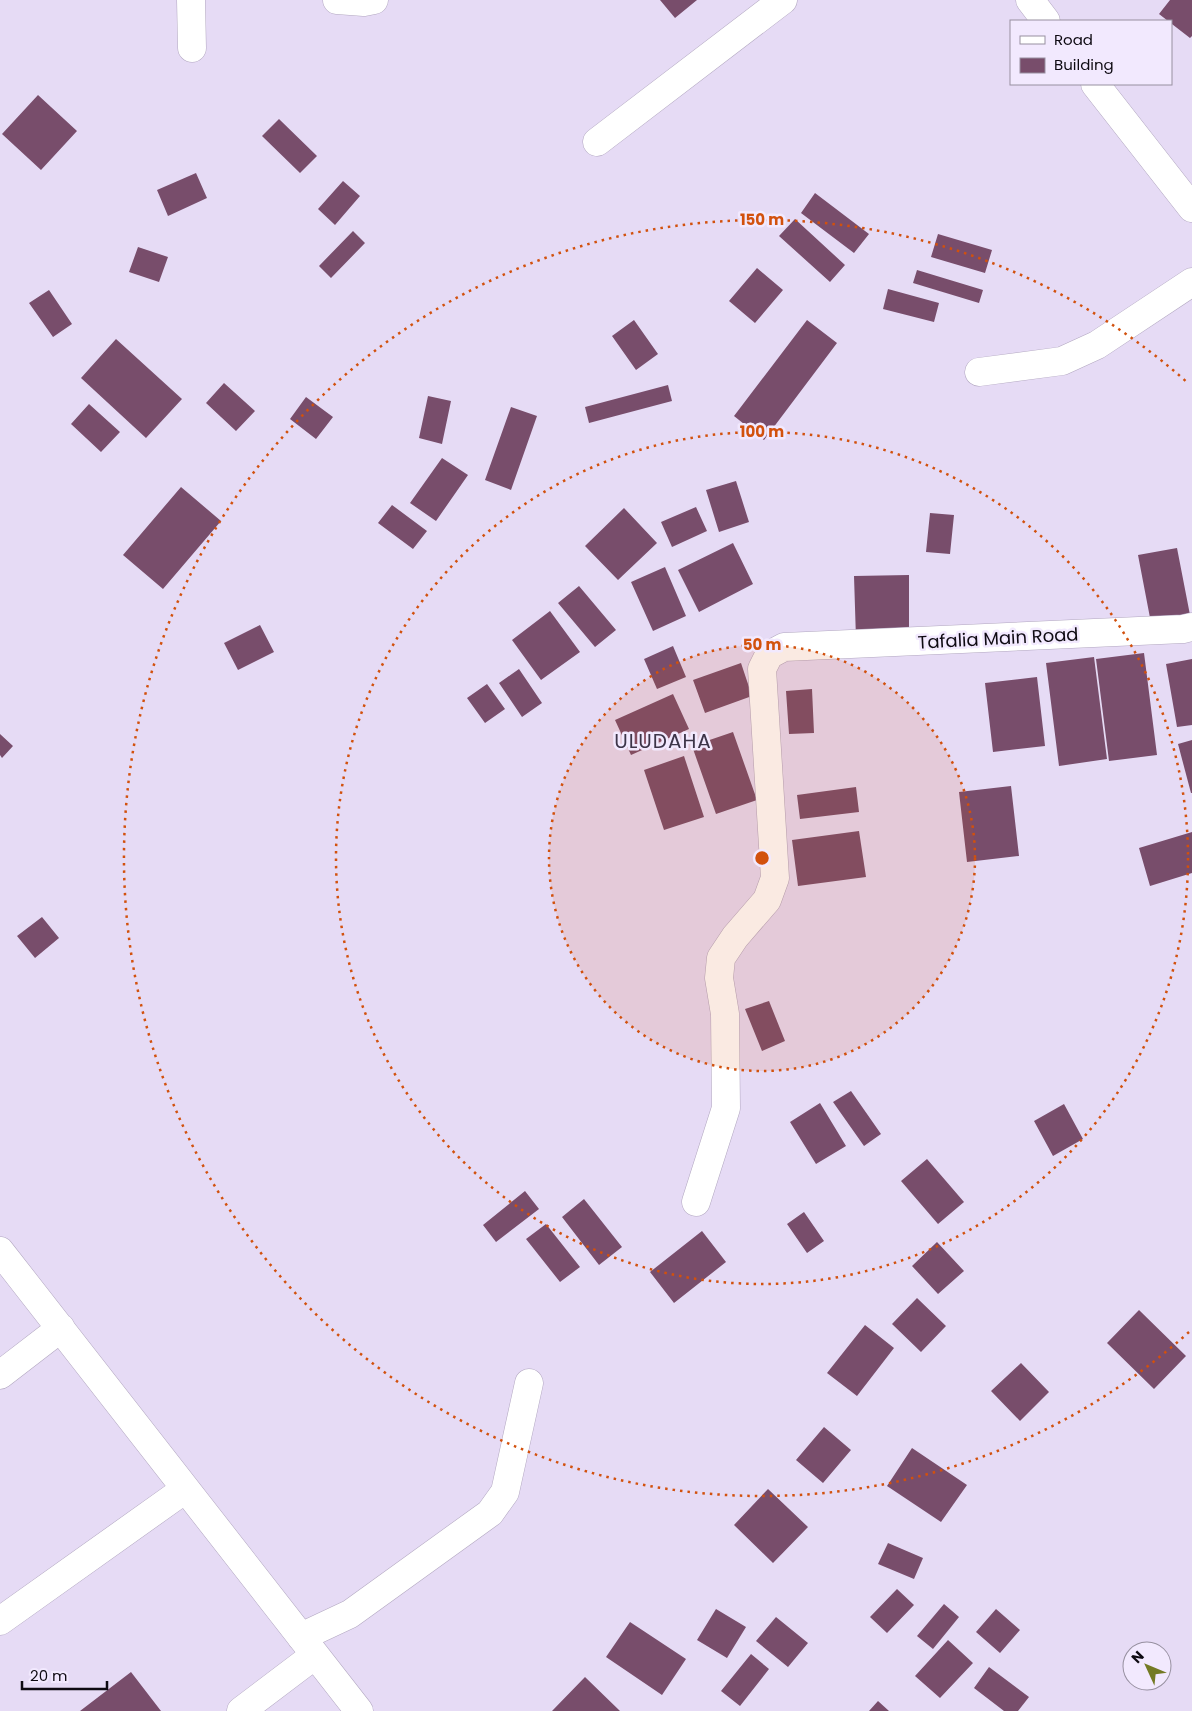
<svg xmlns="http://www.w3.org/2000/svg" width="1192" height="1711" font-family="Poppins,sans-serif">
  <style>
    .building { fill: #784d6b }
    .lines { fill: none; stroke-linecap: round; stroke-linejoin: round }
    .minor-casing { stroke: #b2a7c0; stroke-width: 29 }
    .minor { stroke: #fff; stroke-width: 28 }
    .ring { fill: none; stroke: #d2510d; stroke-width: 2.5; stroke-dasharray: 2.5 5 }
    .labels { text-anchor: middle; dominant-baseline: central; stroke-width: 5; stroke-linejoin: round; paint-order: stroke }
    .street-label { font-size: 18px; fill: #0e0a12; stroke: #f2e9fe }
    .quarter-label { font-size: 20px; letter-spacing: 1px; fill: #3d3549; stroke: #f2e9fe }
    .centre { fill: #d2510d; stroke: #f2e9fe; stroke-width: 2.5 }
    .ring-label { font-size: 15px; text-anchor: middle; font-weight: bold; fill: #d2510d; stroke: #f2e9fe; stroke-width: 5; stroke-linejoin: round; paint-order: stroke }
  </style>
  <rect width="100%" height="100%" fill="#e6dbf5"/>
  <path class="building" d="M660,0H697L675,18Z
    M1170,0H1192V36L1190,38L1159,14Z
    M38,95L77,131L41,170L2,134Z
    M279,119L317,156L300,173L262,136Z
    M196,173L207,198L168,216L157,190Z
    M343,181L360,196L335,225L318,209Z
    M815,193L869,234L854,253L801,213Z
    M795,219L845,265L830,282L779,236Z
    M353,231L365,243L331,278L319,266Z
    M938,234L992,250L985,273L931,257Z
    M138,247L168,257L159,282L129,272Z
    M757,268L783,290L755,323L729,301Z
    M917,270L983,290L979,303L913,283Z
    M888,289L939,303L934,322L883,309Z
    M49,290L72,324L53,337L29,303Z
    M634,320L658,354L636,370L612,336Z
    M807,320L837,343L764,440L734,416Z
    M116,339L182,399L146,438L81,378Z
    M224,383L255,411L236,431L206,403Z
    M668,385L672,401L589,423L585,407Z
    M428,396L451,401L442,444L419,438Z
    M306,397L333,417L316,439L290,419Z
    M89,404L120,432L101,452L71,424Z
    M511,407L537,416L511,490L485,480Z
    M442,458L468,475L436,521L410,503Z
    M736,481L749,522L719,532L706,490Z
    M181,487L221,521L163,589L123,555Z
    M392,505L427,531L413,549L378,523Z
    M696,507L707,531L672,547L661,522Z
    M624,508L657,543L618,580L585,546Z
    M930,513L954,515L950,554L926,552Z
    M733,543L753,584L699,612L678,570Z
    M1177,548L1190,615L1151,623L1138,555Z
    M665,567L686,616L653,631L631,582Z
    M909,575V637L856,639L854,576Z
    M579,586L616,630L595,647L558,603Z
    M550,611L580,652L541,680L512,640Z
    M260,625L274,652L238,670L224,643Z
    M673,646L686,677L657,689L644,659Z
    M1144,653L1157,755L1109,761L1096,659Z
    M1094,657L1107,759L1059,766L1046,663Z
    M1192,659V725L1177,727L1166,664Z
    M741,663L752,696L705,713L693,680Z
    M519,669L542,703L522,717L499,683Z
    M1037,677L1045,746L993,752L985,683Z
    M487,684L505,709L485,723L467,698Z
    M812,689L814,733L789,734L786,691Z
    M673,694L689,729L631,755L615,720Z
    M733,732L757,800L716,814L692,746Z
    M0,734L13,746L2,758L0,755Z
    M1192,740V793H1191L1178,744Z
    M684,756L704,817L664,830L644,770Z
    M1011,786L1019,856L967,862L959,792Z
    M856,787L859,812L800,819L797,795Z
    M859,831L866,877L798,886L792,840Z
    M1192,832V873L1150,886L1139,848Z
    M42,917L59,938L35,958L17,936Z
    M769,1001L785,1041L762,1051L745,1009Z
    M851,1091L881,1134L864,1146L833,1102Z
    M820,1103L846,1146L816,1164L790,1122Z
    M1064,1104L1083,1139L1053,1156L1034,1121Z
    M927,1159L964,1202L938,1224L901,1181Z
    M525,1191L539,1209L496,1242L483,1225Z
    M584,1199L622,1247L599,1265L562,1217Z
    M804,1212L824,1241L807,1253L787,1224Z
    M546,1224L580,1267L560,1282L526,1239Z
    M702,1231L726,1262L674,1303L650,1272Z
    M937,1242L964,1271L938,1294L912,1266Z
    M917,1298L946,1326L921,1352L892,1324Z
    M1139,1310L1186,1356L1154,1389L1107,1343Z
    M865,1325L894,1348L857,1396L827,1373Z
    M1021,1363L1049,1392L1020,1421L991,1391Z
    M824,1427L851,1450L823,1483L796,1460Z
    M912,1448L967,1485L941,1522L887,1486Z
    M768,1489L808,1527L773,1563L734,1525Z
    M888,1543L923,1558L914,1579L878,1564Z
    M897,1589L914,1605L887,1633L870,1617Z
    M944,1604L959,1617L933,1649L917,1636Z
    M716,1609L746,1627L727,1658L697,1640Z
    M996,1609L1020,1630L1000,1653L976,1632Z
    M776,1617L808,1643L788,1667L756,1641Z
    M630,1622L686,1659L662,1695L606,1657Z
    M948,1640L973,1663L940,1698L915,1676Z
    M751,1654L769,1669L740,1706L721,1691Z
    M989,1667L1029,1697L1018,1711H1004L974,1688Z
    M131,1672L161,1711H80Z
    M585,1677L620,1711H552Z
    M878,1701L889,1711H869Z"/>
  <g class="lines">
    <g class="minor-casing">
      <path id="minor" d="M191,0L192,48
        M337,0L364,2L374,0
        M1030,0L1046,21
        M1095,84L1192,208
        M597,142L783,0
        M979,372L1062,361L1097,345L1192,282
        M696,1202L726,1108L725,1014L719,978L721,958L735,937L767,900L775,878L762,669L769,655L784,647L1183,629L1192,627
        M0,1251L359,1711
        M0,1375L61,1328
        M0,1621L184,1490
        M301,1637L350,1614L490,1513L505,1492L529,1383
        M241,1711L315,1655"/>
    </g>
    <use href="#minor" class="minor"/>
  </g>
  <circle cx="762" cy="858" r="213" fill="#d2510d" fill-opacity=".12"/>
  <g class="ring">
    <circle cx="762" cy="858" r="213"/>
    <circle cx="762" cy="858" r="426"/>
    <path d="M1189 1332A638 638 0 1 1 1189 384"/>
  </g>
  <g class="labels">
    <g class="street-label">
      <text transform="translate(998 638) rotate(-3)">Tafalia Main Road</text>
    </g>
    <g class="quarter-label">
      <text x="663" y="741">ULUDAHA</text>
    </g>
  </g>
  <circle cx="762" cy="858" r="8" class="centre"/>
  <g class="ring-label">
    <text x="762" y="225">150 m</text>
    <text x="762" y="437">100 m</text>
    <text x="762" y="650">50 m</text>
  </g>
  <rect x="1010" y="20" width="162" height="65" fill="#f2e9fe" stroke="#9790a0"/>
  <rect x="1020" y="36" width="25" height="8" fill="#ffffff" stroke="#9790a0"/>
  <text x="1054" y="45" font-size="15" fill="#0e0a12">Road</text>
  <rect x="1020" y="58" width="25" height="15" fill="#784d6b" stroke="#9790a0"/>
  <text x="1054" y="70" font-size="15" fill="#0e0a12">Building</text>
  <g transform="translate(1147 1666) rotate(314)"><circle r="24" fill="#f2e9fe" stroke="#9790a0"/>
  <path d="M0-4L9 19L0 12L-9 19Z" fill="#747a24"/>
  <text y="-8" font-size="14" font-weight="bold" text-anchor="middle" fill="#0e0a12">N</text>
  </g>
  <path d="M22 1681v8h85v-8" fill="none" stroke="#0e0a12" stroke-width="2.5"/>
  <text x="30" y="1681" font-size="15" fill="#0e0a12" stroke="#f2e9fe" stroke-width="4" paint-order="stroke">20 m</text>
</svg>
